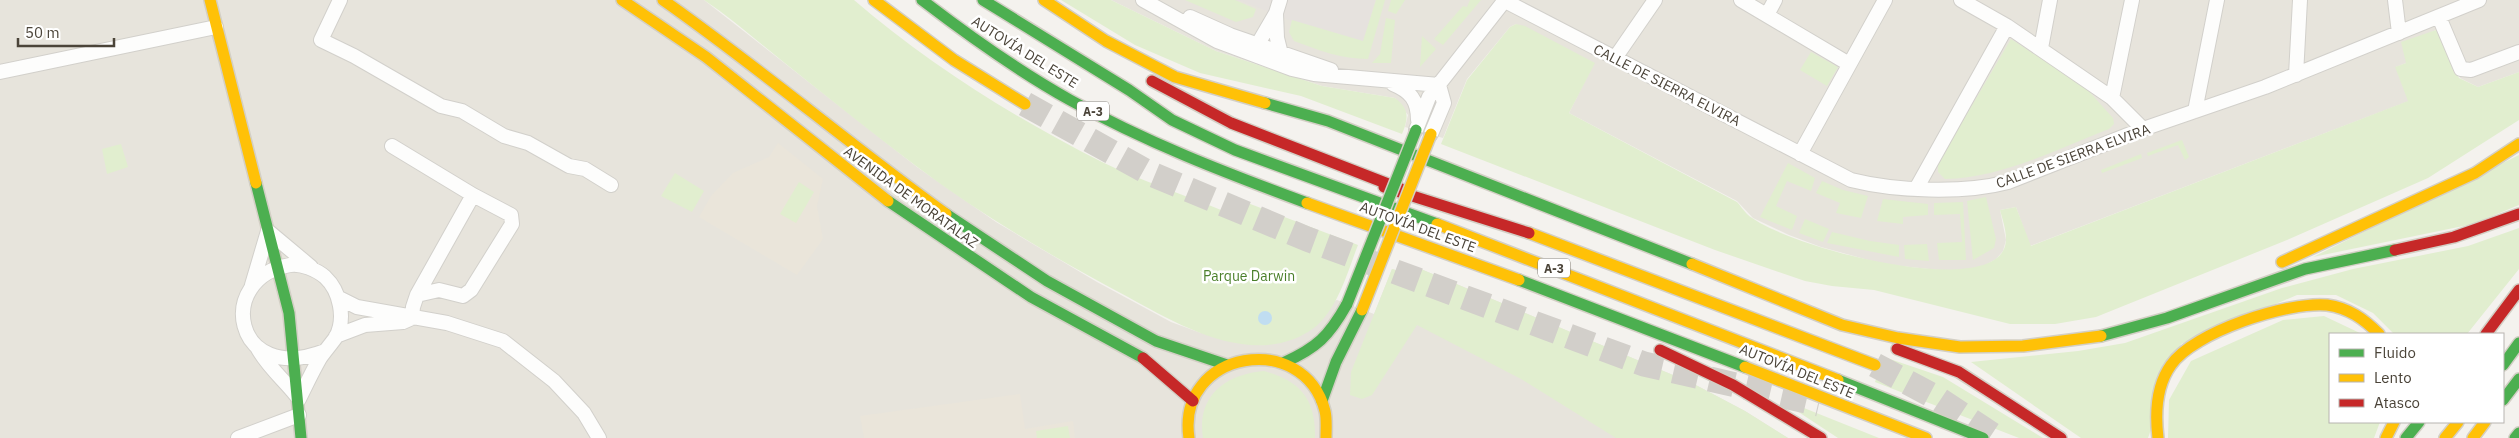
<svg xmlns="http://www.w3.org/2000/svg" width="2519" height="438" font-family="'IBM Plex Sans',sans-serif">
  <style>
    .residential { fill: #e7e4dc }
    .industrial { fill: #e6e2de }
    .education { fill: #eae5da }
    .green { fill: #e1eecf }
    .water { fill: #c0ddf1 }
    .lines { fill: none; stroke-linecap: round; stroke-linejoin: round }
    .highway-tunnel { stroke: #d2cfca; stroke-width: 25; stroke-dasharray: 25 12; stroke-linecap: butt }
    .street-casing { stroke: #d2d0cb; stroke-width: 16 }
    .fast-casing { stroke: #d3cfc5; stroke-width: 14 }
    .slow-casing { stroke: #d3cfc5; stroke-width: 14 }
    .jam-casing { stroke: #d3cfc5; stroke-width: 14 }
    .street { stroke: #fdfdfc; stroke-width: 14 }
    .fast { stroke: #4caf50; stroke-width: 11 }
    .slow { stroke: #ffc107; stroke-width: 11 }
    .jam { stroke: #c62828; stroke-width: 11 }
    .fast-bridge-casing { stroke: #d3cfc5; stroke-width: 14; stroke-linecap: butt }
    .slow-bridge-casing { stroke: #d3cfc5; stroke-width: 14; stroke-linecap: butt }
    .fast-bridge { stroke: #4caf50; stroke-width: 11 }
    .slow-bridge { stroke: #ffc107; stroke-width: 11 }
    .labels { text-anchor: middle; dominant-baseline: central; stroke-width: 5; stroke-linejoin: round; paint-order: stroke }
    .shield { fill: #fff; stroke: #817c74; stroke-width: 1 }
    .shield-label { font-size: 12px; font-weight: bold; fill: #4b4439 }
    .street-label { font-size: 14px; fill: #4b4439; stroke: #fff }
    .park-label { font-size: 14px; fill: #4a7f2a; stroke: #fff }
  </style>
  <rect width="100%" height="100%" fill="#f4f2ee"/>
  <path class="residential" d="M0,0H704L917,167L996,222L1097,282L1171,322L1201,333L1327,313L1334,301L1337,300L1374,314L1392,269L1413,275L1416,267L1692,383L1745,411L1788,438H0Z
    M1111,0H2519V72L2478,87L2460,78L2438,29L2423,36L2406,63L2396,67L2409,101L2030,246L2016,207L2000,210L2006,240L2003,251L1996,259L1984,266L1969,270H1938L1883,264L1821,247L1789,235L1753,218L1737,201L1569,113L1594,63L1516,24L1510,27L1467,79L1443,138L1405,127L1408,115L1395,98L1322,86L1216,51Z"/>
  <path class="industrial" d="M1239,0H1375L1364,43L1286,19Z"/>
  <path class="education" d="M778,143L823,179L817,206L823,239L797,275L699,217L711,196L733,173L769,157Z
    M1020,394L1025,429L1073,421L1075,438H864L860,416Z"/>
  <path class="green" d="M704,0H854C928,64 1015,118 1102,162C1142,181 1185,195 1226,212L1232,197L1358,245C1347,273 1336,316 1308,332C1250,367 1179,325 1128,297C1054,258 983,216 916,166C871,132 826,96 781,60C756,40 731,18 704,0Z
    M1061,0H1111L1216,51L1322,86L1395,98C1409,108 1409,118 1402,134L1301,96L1200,73L1135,45Z
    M1185,0H1235L1256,9L1253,17L1236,22Z
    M1376,0H1385L1368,59C1341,59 1318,50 1294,41L1289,32L1292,20L1363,41Z
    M1391,0H1405L1396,14L1388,11Z
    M1470,0H1481L1443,45L1434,39L1463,6L1467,7Z
    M1386,18L1395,20L1391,63H1372L1380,54Z
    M1516,24L1525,26L1595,63L1569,113L1737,202C1740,205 1743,210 1747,214C1779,244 1976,298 2003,251C2010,239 2003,222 2000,210L2016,207L2031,246L2408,101L2395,67L2406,63L2401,42L2439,29L2459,78L2478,87L2519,72V120L2428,178L2287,240L2096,317L2055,324H2010L1874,290L1832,286L1805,281L1715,250L1441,144L1467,80L1510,27Z
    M1422,36L1436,49L1420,67Z
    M2011,39L2085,87L2113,118L2114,124L2109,129C2057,149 2002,178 1945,179L1938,172V163Z
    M1811,52L1838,67L1827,86L1800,70Z
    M2182,140L2189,157L2185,160L2178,145L2148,156L2147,153Z
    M121,144L128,167L107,174L102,149Z
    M2141,154L2142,158L2102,173L2101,170Z
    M2519,155V205L2473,224L2313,257Z
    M1788,163L1815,178L1811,191L1787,181L1776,206L1797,216L1792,230L1760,217Z
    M675,173L704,191L692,212L661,196Z
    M1822,181L1843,190L1868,196L1861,218L1836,213L1840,203L1816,193Z
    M799,182L814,192L796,223L780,214Z
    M1986,197L1996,239L1994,248L1973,260L1967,201Z
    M1883,199L1928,204V215L1903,217V224L1877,221Z
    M1963,202L1966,260H1939L1937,243L1962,242L1960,214L1934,215V203Z
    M1805,219L1829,229L1823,242L1799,233Z
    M2519,228V269L2467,334H2394L2373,313L2336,295H2297L2181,344L2148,438H2081L1971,362L2078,351L2125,343L2282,288L2353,269L2468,246Z
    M1832,232L1870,241L1899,245V257L1827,243Z
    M1927,244L1929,261L1905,259L1904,245Z
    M1416,267L1692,383L1745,411L1788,438H1616L1521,379L1417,325L1372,395L1362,399L1350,395L1351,372L1392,269L1413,275Z
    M2324,316L2362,334H2330V422H2380L2374,438H2168L2169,400L2191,361L2283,320Z
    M1884,357L1943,377L2043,438H2019L1875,382Z
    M1264,371C1301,381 1316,400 1315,438H1203C1196,396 1226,374 1264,371Z
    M1804,408L1879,438H1838L1797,411Z
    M1068,426L1070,438H1037L1036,431Z"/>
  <path class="water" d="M1258 318a7 7 0 1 1 14 0a7 7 0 1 1-14 0Z"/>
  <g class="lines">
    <path class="highway-tunnel" d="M1025,104L1149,173L1307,239L1644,364L1819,404
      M1875,365L1937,398L1997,438"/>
    <g class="street-casing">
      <path id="street" d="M340,0L321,40L354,56L441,106L462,111L504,136L528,143L569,166L585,169L611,185
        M1143,0L1217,41L1292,69L1314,74L1439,85
        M1741,0L1849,64
        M1961,0L2007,26L2112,98L2143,129
        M2395,0L2399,33
        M1505,1L1851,180C1895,191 1963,194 2008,182L2143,129L2265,87L2479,0
        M1276,14L1277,38L1281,54
        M1767,15L1775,0
        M1190,17L1230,35L1331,70
        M2439,17L2461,69L2471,70L2519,52
        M2041,48L2050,0
        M1252,51L1255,49L1276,13L1280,0
        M1615,58L1655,0
        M0,72L216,27
        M2296,75L2300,0
        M1393,84C1410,91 1418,100 1418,120
        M2112,98L2132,0
        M2195,111L2217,0
        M1416,130L1429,97L1505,0
        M1431,134L1444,103L1439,85
        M392,146L473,195
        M1800,154L1885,0
        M1916,189L2007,26
        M252,285L268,231L311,267
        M339,298L357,307L447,323L503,341L554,381L584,413L599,438
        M412,318L413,307L417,295L473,195L511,215L512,224L471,290L463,296L439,290L417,295
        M336,336L365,325L403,322L412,318
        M257,347C268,368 286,381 299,399C306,385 312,372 320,358C325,351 331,344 336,337C346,318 340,291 325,277C317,270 301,263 290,265C215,277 232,387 325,351
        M238,438L299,415"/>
    </g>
    <g class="fast-casing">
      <path id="fast" d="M922,0C969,36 1018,71 1070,100C1145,142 1226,173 1307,203
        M983,0L1129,90L1172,120L1235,150L1437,224
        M1265,103L1328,121L1692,264
        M256,183L289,313L301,438
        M888,201L1031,297L1143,358
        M946,214L1047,281L1156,341L1227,365
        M1519,280L1745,367
        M2101,336L2167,318L2305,269L2395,250
        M1283,363C1317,348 1329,336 1347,304
        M2503,365L2519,343
        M1838,380L1983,438
        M2503,400L2519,379
        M1322,401L1336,362L1362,310
        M2406,438L2419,422
        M2515,438L2519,433"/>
    </g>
    <g class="slow-casing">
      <path id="slow" d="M210,0L256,183
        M622,0L706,57L888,201
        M663,0C760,68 850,145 946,214
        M874,0L954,60L1025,104
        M1044,0L1106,41L1175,77L1265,103
        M1307,203L1519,280
        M1437,224L1838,380
        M1529,233L1875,365
        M2282,262L2475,173L2519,144
        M1692,264L1842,325L1898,338L1960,347L2023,346L2101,336
        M1745,367L1926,438
        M1189,438C1176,350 1304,329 1325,411C1327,419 1326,430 1326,438
        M2158,438C2155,413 2156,386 2171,365C2193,332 2289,301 2327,305C2349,308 2364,319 2379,334
        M2386,438L2394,422
        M2445,438L2458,422
        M2473,438L2485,422"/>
    </g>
    <g class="jam-casing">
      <path id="jam" d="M1152,81L1231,123L1401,189
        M1384,187L1529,233
        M2395,250L2454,237L2519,214
        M2486,334L2519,290
        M1897,349L1959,372L2061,438
        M1660,350L1733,385L1821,438
        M1143,358L1193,401"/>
    </g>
    <use href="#street" class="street"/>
    <use href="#fast" class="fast"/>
    <use href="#slow" class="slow"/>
    <use href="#jam" class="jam"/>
    <g class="fast-bridge-casing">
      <path id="fast-bridge" d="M1347,304L1416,130"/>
    </g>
    <g class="slow-bridge-casing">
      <path id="slow-bridge" d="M1362,310L1431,134"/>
    </g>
    <use href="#fast-bridge" class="fast-bridge"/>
    <use href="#slow-bridge" class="slow-bridge"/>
  </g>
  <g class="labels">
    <g class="shield">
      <rect x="1077" y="101.5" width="32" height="19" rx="4"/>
      <rect x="1538" y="258.5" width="32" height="19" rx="4"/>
    </g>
    <g class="shield-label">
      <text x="1093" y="111">A-3</text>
      <text x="1554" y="268">A-3</text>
    </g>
    <g class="street-label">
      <text transform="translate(1025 52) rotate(32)">AUTOVÍA DEL ESTE</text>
      <text transform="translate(1667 85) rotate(27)">CALLE DE SIERRA ELVIRA</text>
      <text transform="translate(2073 156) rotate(-20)">CALLE DE SIERRA ELVIRA</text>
      <text transform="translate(911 197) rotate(36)">AVENIDA DE MORATALAZ</text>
      <text transform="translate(1418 227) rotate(20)">AUTOVÍA DEL ESTE</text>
      <text transform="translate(1797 371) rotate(22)">AUTOVÍA DEL ESTE</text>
    </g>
    <g class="park-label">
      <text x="1249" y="276">Parque Darwin</text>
    </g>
  </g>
  <rect x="2329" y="333" width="175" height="90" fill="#ffffff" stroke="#b7b4b0"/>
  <rect x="2339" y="349" width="25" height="8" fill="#4caf50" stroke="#b7b4b0"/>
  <text x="2374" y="358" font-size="15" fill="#4b4439">Fluido</text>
  <rect x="2339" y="374" width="25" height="8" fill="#ffc107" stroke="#b7b4b0"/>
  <text x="2374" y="383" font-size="15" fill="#4b4439">Lento</text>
  <rect x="2339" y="399" width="25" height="8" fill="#c62828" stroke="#b7b4b0"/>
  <text x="2374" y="408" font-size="15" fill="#4b4439">Atasco</text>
  <path d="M18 38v8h96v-8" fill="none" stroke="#4b4439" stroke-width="2.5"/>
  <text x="25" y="38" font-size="15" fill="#4b4439" stroke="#ffffff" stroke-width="4" paint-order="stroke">50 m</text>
</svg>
